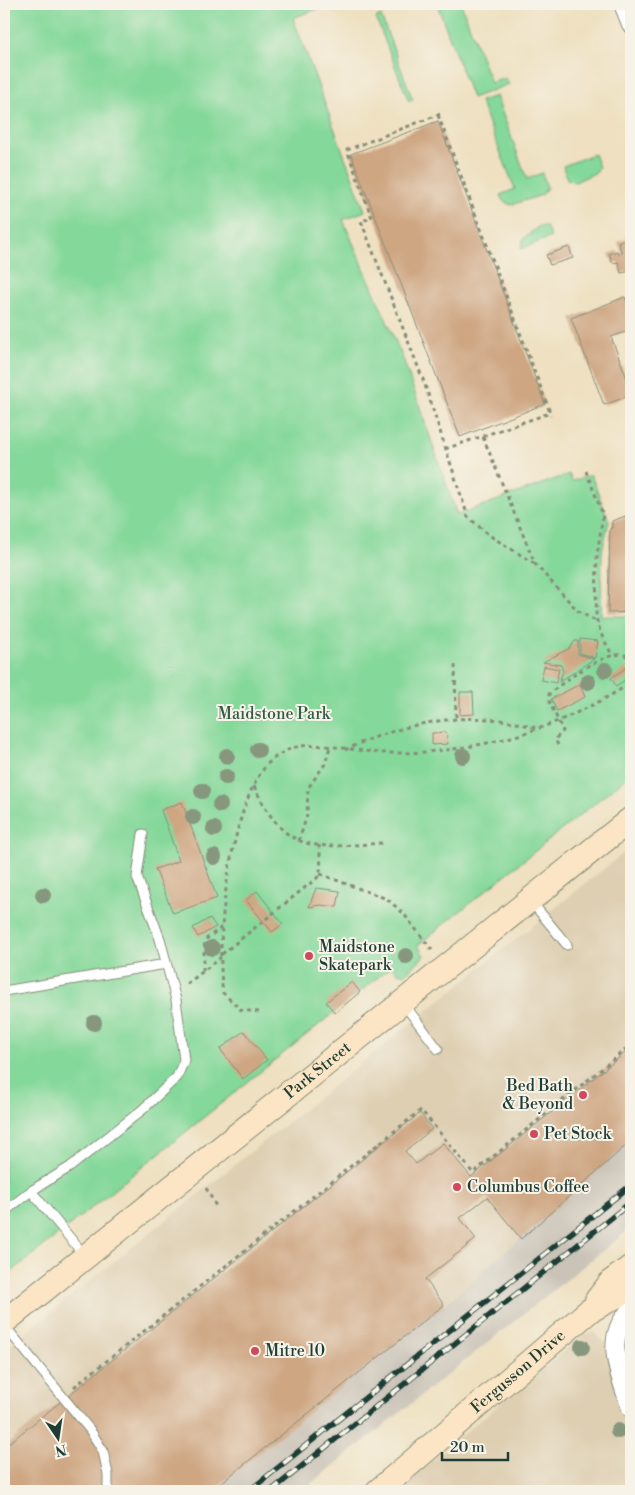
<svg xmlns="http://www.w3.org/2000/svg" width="635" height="1495" font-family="'Libre Bodoni',serif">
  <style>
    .built { fill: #decfb2 }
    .industrial { fill: #cac3b8 }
    .green { fill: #84d89a; stroke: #528a67 }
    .building { fill: #cea682 }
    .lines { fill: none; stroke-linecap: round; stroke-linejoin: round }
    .lane-casing { stroke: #868e7a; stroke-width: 11 }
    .street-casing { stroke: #868e7a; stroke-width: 20 }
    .secondary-casing { stroke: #868e7a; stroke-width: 26 }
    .path { stroke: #868e7a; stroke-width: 3; stroke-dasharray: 4 4; stroke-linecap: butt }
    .lane { stroke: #fff; stroke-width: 9 }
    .street { stroke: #fff; stroke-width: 18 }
    .secondary { stroke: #fce5c4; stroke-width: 24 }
    .rail-casing { stroke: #1f3d34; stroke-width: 5.5 }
    .rail { stroke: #f7f3e8; stroke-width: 4; stroke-dasharray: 11; stroke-linecap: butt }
    .tree { fill: #87977e }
    .poi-dot { fill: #d1495b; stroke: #f7f3e8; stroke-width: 2 }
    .labels { text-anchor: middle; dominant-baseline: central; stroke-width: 4; stroke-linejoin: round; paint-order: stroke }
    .park-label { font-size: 16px; fill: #335c48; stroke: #f7f3e8 }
    .poi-label { font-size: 16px; fill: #1f3d34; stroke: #f7f3e8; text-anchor: start }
    .street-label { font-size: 16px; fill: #1f3d34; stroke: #f7f3e8 }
  </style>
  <rect width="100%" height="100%" fill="#f7f3e8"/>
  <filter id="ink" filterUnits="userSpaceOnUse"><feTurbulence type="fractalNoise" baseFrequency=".02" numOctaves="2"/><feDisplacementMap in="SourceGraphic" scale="10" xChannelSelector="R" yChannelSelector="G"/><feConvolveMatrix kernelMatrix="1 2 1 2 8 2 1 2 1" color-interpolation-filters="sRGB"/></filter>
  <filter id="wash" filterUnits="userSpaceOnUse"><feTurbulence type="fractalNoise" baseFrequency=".0096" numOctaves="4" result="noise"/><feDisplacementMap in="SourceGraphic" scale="20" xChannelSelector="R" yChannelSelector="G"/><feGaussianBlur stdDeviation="1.12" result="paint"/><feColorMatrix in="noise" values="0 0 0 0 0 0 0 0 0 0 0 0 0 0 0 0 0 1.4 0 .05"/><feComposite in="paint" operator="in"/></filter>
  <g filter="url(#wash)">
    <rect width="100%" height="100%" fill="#eee0c0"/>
    <path class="built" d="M631,847V1141L444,1305L211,1491H4V1350Z
      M631,1318V1378L620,1348Z
      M594,1332L606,1343L631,1419V1491H395L584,1334Z"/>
    <path class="industrial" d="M631,1141V1228L302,1491H211L444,1305Z"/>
    <path class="green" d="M4,4H331L293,18L365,211L343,220L402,356L457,515L569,474L572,481L591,475L609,521L602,551L601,616H631V774L418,945L424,956L405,974L398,973L392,966L4,1278Z
      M437,4H461L491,83L505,78L509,84L472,98Z
      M381,16L413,100L409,102L376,18Z
      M496,96L527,179L542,173L547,187L542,195L511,205L503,201L500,195L515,189L480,101Z
      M594,154L599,167L597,172L575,182L567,179L563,166Z
      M539,226H546L551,237L521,249L523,239Z"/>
    <g id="blocks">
      <path class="building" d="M438,121L545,404L460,437L351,154Z
        M631,237V271L621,273L618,262L613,263L609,254L617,251L619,254L622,253L618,242Z
        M569,247L573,258L550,265L546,255Z
        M625,297L631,315V330L611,337L631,389V395L604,405L571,318Z
        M631,480V500L624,483Z
        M631,514V612L608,613L610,528H612V521Z
        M580,639L598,641L595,658L580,653Z
        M575,641H578V654L594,659L559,682L563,671L561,665L543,662L570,648Z
        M544,666L559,669L556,683L541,680Z
        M627,667L631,676L616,686L611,678Z
        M580,684L585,697L557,711L551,699Z
        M460,692H473L474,714L460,715Z
        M446,732L448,744L432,745V733Z
        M182,802L217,898L173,913L155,869L179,861L161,810Z
        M316,888L340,891L337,907L321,905L309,907Z
        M257,891L283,924L272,932L246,900Z
        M210,918L216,927L198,937L193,928Z
        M352,982L360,992L335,1013L326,1002Z
        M244,1031L267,1060L243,1079L220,1049Z
        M631,1048V1141L521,1239L487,1197L460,1218L476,1239L425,1279L444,1305L211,1491H4V1447L420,1113L432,1129L405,1151L416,1164L443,1143L471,1177Z"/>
    </g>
  </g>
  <g filter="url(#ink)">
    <use href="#blocks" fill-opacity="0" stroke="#868e7a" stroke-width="1"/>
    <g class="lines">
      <g class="lane-casing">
        <path id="lane" d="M530,900L567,945
          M4,991L166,964
          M403,1003L438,1049
          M31,1191L85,1256
          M4,1212L31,1191L70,1167L142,1110L177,1077L184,1060L176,1000L160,939L137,877L143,834
          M4,1325L90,1430L103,1451L108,1474V1491"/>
      </g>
      <g class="street-casing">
        <path id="street" d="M623,4L631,24
          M631,1310C602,1337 620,1377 631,1408"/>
      </g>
      <g class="secondary-casing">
        <g id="secondary">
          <path d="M597,1300L611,1282L631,1267"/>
          <path id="s1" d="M4,1322L631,819"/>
          <path id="s2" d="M378,1491L589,1311L631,1288"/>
        </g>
      </g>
      <path class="path" d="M440,114L347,150L372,218L361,221L424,382L468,517L489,535L535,564
        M438,115L551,415
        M483,437L535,564L578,611L597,622
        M445,449L550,413
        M586,471L603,515L597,555L596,618L601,634L612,655
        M455,665L456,720
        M558,745L555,739L563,731L549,701V694C564,681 606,650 625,655L631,660
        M345,750C404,722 475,707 539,729
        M254,786C287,857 314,847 384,843
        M299,841L307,815L308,788L325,764L330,747
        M320,874L387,899L403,913L432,950
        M222,954L317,878C323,870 320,856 319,845
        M203,971L205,940L223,926
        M187,984L221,957
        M259,1012L241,1010L223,993C215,940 230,808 266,766C272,758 281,753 290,749C313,739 360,753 388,753C476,754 557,730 631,683
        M206,1188L217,1208
        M74,1387L421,1110L473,1173L631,1045"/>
      <use href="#lane" class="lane"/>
      <use href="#street" class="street"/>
      <use href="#secondary" class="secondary"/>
      <g class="rail-casing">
        <path id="rail" d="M249,1491L631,1185
          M271,1491L631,1202"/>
      </g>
      <use href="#rail" class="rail"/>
    </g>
    <g class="tree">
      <circle cx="605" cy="670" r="8"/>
      <circle cx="588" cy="682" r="8"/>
      <circle cx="258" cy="750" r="8"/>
      <circle cx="227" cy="756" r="8"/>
      <circle cx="463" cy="756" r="8"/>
      <circle cx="226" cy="777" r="8"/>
      <circle cx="202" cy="791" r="8"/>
      <circle cx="220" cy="805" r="8"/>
      <circle cx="193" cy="817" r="8"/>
      <circle cx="214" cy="829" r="8"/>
      <circle cx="214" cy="857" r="8"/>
      <circle cx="43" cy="895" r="8"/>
      <circle cx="212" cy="948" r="8"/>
      <circle cx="406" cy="956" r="8"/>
      <circle cx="94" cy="1023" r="8"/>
      <circle cx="582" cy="1347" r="8"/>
      <circle cx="618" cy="1431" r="8"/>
    </g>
  </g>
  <g class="poi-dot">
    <circle cx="309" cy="956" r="5"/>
    <circle cx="583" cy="1095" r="5"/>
    <circle cx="534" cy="1134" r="5"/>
    <circle cx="457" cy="1187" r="5"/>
    <circle cx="255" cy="1351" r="5"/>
  </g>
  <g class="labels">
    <g class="park-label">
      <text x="274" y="714">Maidstone Park</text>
    </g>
    <g class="poi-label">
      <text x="319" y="947">Maidstone<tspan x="319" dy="18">Skatepark</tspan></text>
      <text x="573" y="1086" text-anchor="end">Bed Bath<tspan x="573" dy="18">&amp; Beyond</tspan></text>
      <text x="544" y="1134">Pet Stock</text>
      <text x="467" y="1187">Columbus Coffee</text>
      <text x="265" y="1351">Mitre 10</text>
    </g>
    <g class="street-label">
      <text stroke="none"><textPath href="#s1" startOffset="402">Park Street</textPath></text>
      <text stroke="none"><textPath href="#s2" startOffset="184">Fergusson Drive</textPath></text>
    </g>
  </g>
  <rect width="635" height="1495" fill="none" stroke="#f7f3e8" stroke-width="20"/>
  <g transform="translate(58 1438) rotate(167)" stroke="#f7f3e8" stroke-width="4" paint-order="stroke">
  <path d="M0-4L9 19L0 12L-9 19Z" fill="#1f3d34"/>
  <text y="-8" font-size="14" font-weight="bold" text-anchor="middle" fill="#1f3d34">N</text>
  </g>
  <path d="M442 1452v8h66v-8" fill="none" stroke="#1f3d34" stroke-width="2.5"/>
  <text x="450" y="1452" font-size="15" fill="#1f3d34" stroke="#f7f3e8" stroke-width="4" paint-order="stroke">20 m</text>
</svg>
